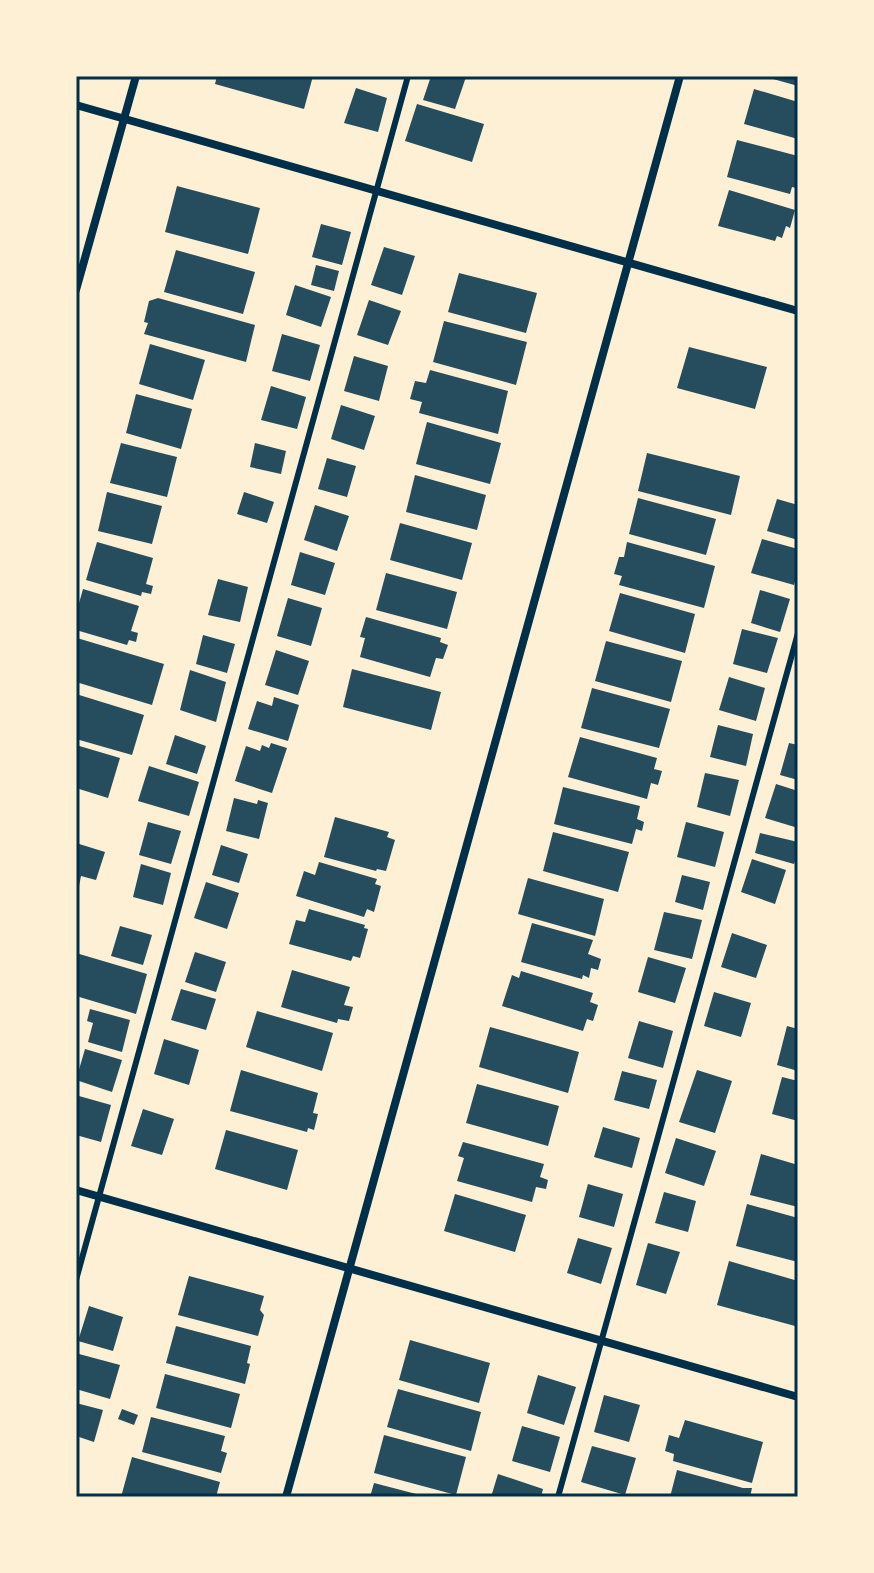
<svg xmlns="http://www.w3.org/2000/svg" width="874" height="1573" font-family="Poppins,sans-serif">
  <style>
    .building { fill: #264d5e }
    .lines { fill: none; stroke-linecap: round; stroke-linejoin: round }
    .service { stroke: #003049; stroke-width: 6 }
    .minor { stroke: #003049; stroke-width: 8 }
    .neatline { fill: none; stroke: #003049; stroke-width: 3 }
  </style>
  <rect width="100%" height="100%" fill="#fdf0d5"/>
  <path class="building" d="M217,76H313L304,109L215,84Z
    M431,76L466,77L455,109L423,100Z
    M766,76H798V86L766,77Z
    M356,88L387,98L378,132L344,123Z
    M754,89L798,102V139L744,124Z
    M417,104L484,124L472,162L405,141Z
    M737,140L798,156V182L796,188L792,187L790,194L727,177Z
    M177,186L260,208L248,254L165,232Z
    M729,190L795,210L790,228L786,226L782,238L777,236L775,241L718,226Z
    M321,224L351,232L342,265L312,257Z
    M384,247L415,256L402,295L371,285Z
    M176,250L255,272L243,314L164,292Z
    M316,265L339,271L334,291L311,285Z
    M459,273L537,293L526,333L448,312Z
    M295,285L331,297L321,327L286,315Z
    M158,298L255,325L246,362L144,334L148,323L144,322L149,301Z
    M369,300L401,311L388,345L357,335Z
    M444,321L527,342L516,385L433,362Z
    M282,334L320,345L310,381L272,371Z
    M150,344L205,360L193,400L139,384Z
    M689,347L767,367L755,409L677,388Z
    M354,356L388,366L379,401L344,391Z
    M430,370L508,391L498,434L419,413L422,402L410,399L415,381L426,383Z
    M271,386L306,397L297,429L261,420Z
    M136,394L192,409L181,449L126,433Z
    M341,405L375,416L364,450L331,439Z
    M427,422L501,443L490,484L416,464Z
    M121,443L177,457L167,497L110,483Z
    M255,443L286,451L281,474L250,467Z
    M647,453L740,476L731,515L638,491Z
    M327,458L356,466L347,497L318,489Z
    M415,475L486,495L477,530L406,512Z
    M107,492L162,506L152,544L98,531Z
    M244,492L274,502L267,523L237,514Z
    M638,498L716,519L706,555L629,534Z
    M777,499L798,505V540L767,531Z
    M315,505L349,516L337,551L304,540Z
    M400,523L472,543L462,580L390,560Z
    M762,539L798,549V572L794,585L751,573Z
    M97,542L153,558L146,584L153,586L151,594L142,592L141,596L86,580Z
    M627,542L715,566L704,608L619,585L622,576L614,574L619,557H624Z
    M300,552L335,563L325,595L291,585Z
    M386,573L457,592L447,629L376,610Z
    M218,579L248,587L240,622L208,615Z
    M83,589L139,606L131,631L138,633L136,642L129,640L127,645L76,630V614Z
    M760,590L790,599L780,632L751,623Z
    M620,593L695,614L685,653L609,631Z
    M288,598L322,608L311,646L277,636Z
    M366,617L441,638L440,642L448,645L443,659L436,658L430,677L360,657L365,638L360,637Z
    M742,629L778,638L767,673L733,664Z
    M203,635L235,644L227,673L196,664Z
    M77,638L164,664L152,705L76,682Z
    M606,641L682,661L671,702L595,681Z
    M276,650L309,661L298,695L265,685Z
    M352,669L441,692L431,730L343,707Z
    M190,670L226,682L216,722L180,710Z
    M729,677L765,688L756,721L719,710Z
    M592,688L670,709L659,748L581,728Z
    M76,694L144,715L132,755L76,739Z
    M274,697L299,705L288,741L248,729L257,701L272,706Z
    M718,725L753,734L746,766L710,757Z
    M175,735L206,746L197,774L166,764Z
    M580,737L657,758L654,769L662,771L658,785L651,783L647,799L568,777Z
    M271,743L287,748L272,793L235,781L246,746L260,751L262,745L269,748Z
    M789,743L798,745V780L780,775Z
    M76,745L120,758L108,798L76,788Z
    M149,766L199,782L189,816L138,801Z
    M705,773L739,780L730,816L697,807Z
    M776,784L798,791V828L765,818Z
    M563,787L640,806L637,819L644,822L642,831L636,829L632,844L554,824Z
    M234,798L257,804L258,800L268,803L259,839L226,831Z
    M335,817L389,832L387,837L395,840L386,871L377,869L376,871L324,857Z
    M148,822L181,831L171,864L139,855Z
    M686,822L724,832L715,867L677,857Z
    M553,832L629,852L618,892L543,871Z
    M760,833L798,842V853L794,864L755,853Z
    M76,843L105,852L96,880L81,876L79,886L76,885Z
    M221,845L248,854L239,883L212,875Z
    M752,859L786,870L775,904L741,892Z
    M319,862L377,879L375,884L381,886L374,912L367,909L364,917L296,896L304,871L315,875Z
    M141,864L171,873L163,905L133,897Z
    M682,875L710,882L703,910L675,902Z
    M528,878L604,899L595,936L518,914Z
    M206,882L239,893L227,929L194,918Z
    M309,909L365,925L364,928L368,929L360,958L353,956L351,961L289,944L296,920L305,922Z
    M664,912L702,920L692,959L654,950Z
    M532,923L593,940L588,954L601,959L598,970L591,968L589,978L583,975L582,979L521,962Z
    M120,926L152,935L143,965L111,956Z
    M732,933L767,945L756,978L721,967Z
    M195,952L226,962L216,992L185,982Z
    M76,953L147,974L136,1014L76,996Z
    M648,957L686,968L675,1003L638,992Z
    M292,970L350,987L344,1005L353,1007L349,1021L338,1019L337,1023L281,1007Z
    M521,971L593,993L590,1002L598,1005L593,1021L587,1019L583,1031L502,1006L512,975L519,978Z
    M181,989L216,999L206,1030L171,1020Z
    M714,992L751,1003L741,1037L704,1026Z
    M90,1009L130,1020L122,1052L88,1042L93,1023L87,1021Z
    M257,1011L333,1033L322,1071L246,1047Z
    M639,1021L673,1031L663,1068L628,1058Z
    M787,1026L798,1029V1071L777,1065Z
    M490,1027L579,1052L568,1093L479,1067Z
    M164,1039L199,1050L189,1085L154,1074Z
    M85,1049L122,1060L112,1092L76,1080Z
    M241,1070L318,1093L313,1113L318,1114L314,1130L308,1128L307,1132L230,1111Z
    M697,1070L732,1081L715,1133L679,1122Z
    M622,1071L657,1080L649,1109L614,1100Z
    M782,1077L798,1081V1121L772,1114Z
    M477,1084L559,1106L548,1146L466,1123Z
    M79,1096L111,1105L101,1142L76,1135V1106Z
    M143,1109L174,1119L162,1155L131,1146Z
    M603,1127L640,1138L632,1168L594,1157Z
    M226,1130L298,1150L287,1190L215,1169Z
    M676,1138L716,1151L704,1186L665,1173Z
    M463,1142L544,1164L540,1177L548,1180L546,1189L536,1187L532,1202L457,1181L464,1158L458,1156Z
    M761,1154L798,1165V1207L750,1195Z
    M588,1184L623,1194L614,1227L579,1217Z
    M664,1192L696,1201L688,1232L655,1223Z
    M455,1194L526,1215L515,1252L444,1231Z
    M747,1204L798,1218V1262L736,1246Z
    M578,1238L612,1248L601,1284L567,1273Z
    M648,1243L680,1252L666,1294L636,1285Z
    M729,1261L798,1281V1314L795,1326L717,1305Z
    M189,1276L264,1296L260,1310L264,1315L258,1336L178,1315Z
    M89,1306L123,1317L113,1351L78,1341Z
    M176,1326L251,1346L247,1363L250,1364L245,1384L166,1363Z
    M410,1340L490,1363L479,1403L399,1380Z
    M79,1354L120,1365L110,1399L76,1389V1366Z
    M165,1374L240,1394L231,1428L156,1408Z
    M538,1375L576,1387L564,1425L527,1413Z
    M398,1389L481,1412L471,1451L387,1427Z
    M604,1395L640,1405L629,1442L594,1432Z
    M76,1403L103,1410L94,1442L76,1436Z
    M122,1409L138,1415L134,1425L118,1419Z
    M151,1417L225,1436L221,1451L227,1453L221,1473L142,1452Z
    M685,1420L763,1442L752,1483L673,1461L674,1454L665,1451L669,1435L679,1438Z
    M522,1426L560,1437L550,1472L512,1461Z
    M384,1435L466,1457L456,1495L374,1473Z
    M592,1446L636,1458L625,1495L581,1482Z
    M132,1457L220,1482L216,1497H121Z
    M677,1470L743,1488H752L750,1497H670Z
    M498,1474L543,1489L541,1497H491Z
    M374,1483L424,1496V1497H370Z"/>
  <g class="lines">
    <path class="service" d="M76,1280L408,76
      M558,1497L798,633"/>
    <path class="minor" d="M76,105L798,311
      M76,290L136,76
      M76,1190L798,1397
      M286,1497L680,76"/>
  </g>
  <rect width="874" height="1573" fill="none" stroke="#fdf0d5" stroke-width="156"/>
  <rect x="78" y="78" width="718" height="1417" class="neatline"/>
</svg>
